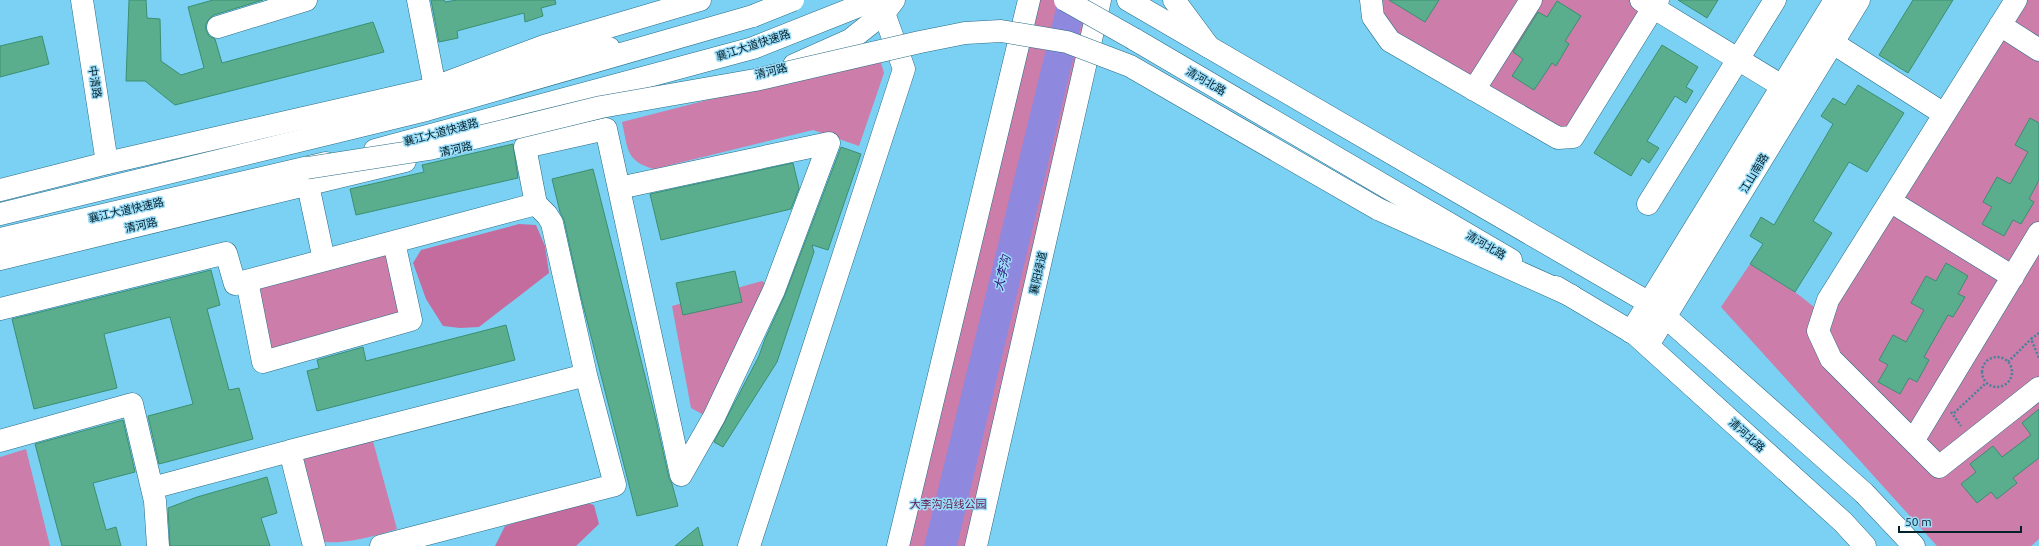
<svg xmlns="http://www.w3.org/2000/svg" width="2039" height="546" font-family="Ubuntu,'Noto Sans SC',sans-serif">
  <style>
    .green { fill: #cc7daa }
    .forest { fill: #c56c9f }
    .water { fill: #8f88df }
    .building { fill: #5bae8d; stroke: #3a8f70 }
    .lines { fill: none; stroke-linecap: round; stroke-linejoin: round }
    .minor-casing { stroke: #286b84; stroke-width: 23 }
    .major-casing { stroke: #286b84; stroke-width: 23 }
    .highway-casing { stroke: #286b84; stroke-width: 23 }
    .path { stroke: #46829a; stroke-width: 2.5; stroke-dasharray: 2 2; stroke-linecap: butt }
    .minor { stroke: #fff; stroke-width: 22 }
    .major { stroke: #fff; stroke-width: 22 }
    .highway { stroke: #fff; stroke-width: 22 }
    .major-bridge-casing { stroke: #286b84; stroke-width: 23; stroke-linecap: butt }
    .highway-bridge-casing { stroke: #286b84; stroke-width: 23; stroke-linecap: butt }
    .major-bridge { stroke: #fff; stroke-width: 22 }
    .highway-bridge { stroke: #fff; stroke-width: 22 }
    .labels { text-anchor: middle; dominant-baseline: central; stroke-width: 3; stroke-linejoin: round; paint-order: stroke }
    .street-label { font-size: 11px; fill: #04202a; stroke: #9adcf8 }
    .park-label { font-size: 11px; fill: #66164a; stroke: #9adcf8 }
    .water-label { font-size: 12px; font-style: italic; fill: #2f1077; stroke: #9adcf8 }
  </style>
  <rect width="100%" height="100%" fill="#7bd1f4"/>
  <path class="green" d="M1034,0H1100L976,546H900Z
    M1371,0H1658L1573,137L1390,41Z
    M2016,0H2039V539L2031,546H1937L1721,307L1750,264L1795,292L1823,314Z
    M879,56L884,73L859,146L813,130L654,169C625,161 628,148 622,122Z
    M375,247L399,263L407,300L393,325L287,355L259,341L251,300L266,276Z
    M762,281L774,290L710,412L702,414L691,408L672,306Z
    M371,434L397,529C377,536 338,546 320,541L298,459Z
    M26,449L50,546H0V457Z"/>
  <path class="forest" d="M519,224L536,225L545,246L549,273L479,327L460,328L443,326L426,299L413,263L421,250Z
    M583,502L594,505L599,524L576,546H495L505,526Z"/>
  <path class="water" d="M1058,0H1087L957,546H924Z"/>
  <path class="building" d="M129,0H146L147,18L160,19L161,61L181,75L204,68L188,7L213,0H263L214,15L209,19L206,24V30L209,36L215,39L222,63L373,22L384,52L175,105L145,81H126Z
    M431,0H444L445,2L457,0H555L556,4L541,8L543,16L525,22L524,13L457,31L458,38L439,42Z
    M1389,0H1439L1425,22Z
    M1678,0H1718L1707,18Z
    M1913,0H1953L1908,73L1879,55Z
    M1557,1L1581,16L1565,41L1569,44L1556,66L1552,63L1534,90L1512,76L1523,59L1513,52L1538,12L1547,17Z
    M42,36L49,64L0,77V46Z
    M1662,45L1698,67L1686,87L1693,91L1686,103L1675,96L1647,141L1659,148L1649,163L1642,158L1631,176L1594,153Z
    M1858,85L1904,113L1867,172L1849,162L1813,221L1832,233L1795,292L1750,264L1763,244L1750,236L1761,217L1774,225L1833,124L1821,116L1833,98L1845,105Z
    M2030,118L2039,123V180L2029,199L2034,202L2021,224L2013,220L2004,236L1982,224L1992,207L1983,202L1997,177L2010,184L2028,152L2015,145Z
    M513,144L518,178L356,215L350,189L424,172L422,165Z
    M841,147L861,154L828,250L812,245L814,252L777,362L723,447L714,442L759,356L765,339L785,295Z
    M793,163L799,188L791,209L661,240L650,194Z
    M593,169L656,420L669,478L672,484L678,506L637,516L581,297L564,220L560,212L552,179Z
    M1946,263L1968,276L1958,294L1965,297L1953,317L1948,315L1924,357L1929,360L1917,382L1909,378L1900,394L1878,382L1888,365L1879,360L1893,335L1906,342L1924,310L1911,303L1926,276L1936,281Z
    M211,270L220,305L207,309L229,390L239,388L253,439L159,464L148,416L193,404L170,317L104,334L117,388L34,409L12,319Z
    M735,271L742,302L683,315L676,283Z
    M506,325L515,360L317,411L307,371L319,368L317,360L363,347L366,361Z
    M2039,409V458L2013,478L2017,483L1997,499L1991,492L1977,503L1961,484L1976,472L1970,464L1993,446L2002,457L2031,435L2022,423Z
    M123,420L135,472L93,483L106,530L116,527L121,546H62L35,444Z
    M267,477L277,513L261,518L270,546H170L168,508L197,497Z
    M698,527L703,546H675Z"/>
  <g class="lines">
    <g class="minor-casing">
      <path id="minor" d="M82,0L107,163
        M418,0L435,87
        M1174,0L1209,47
        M1371,0L1373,17L1390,41L1558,138L1573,137L1658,0
        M1641,0L1782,86
        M2016,0L1828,300L1818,331L1831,359L1939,467L2039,388
        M2000,25L2039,50
        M218,27L306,0
        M1833,43L1944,114
        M1474,90L1531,0
        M308,185L324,260
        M1890,201L2013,277
        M1648,204L1775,0
        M247,281L263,362L411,320L394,242
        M0,309L226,253L235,284L536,204L525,147L606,129L681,475L714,417L774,290L829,143L619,188
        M1631,332L1835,0
        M1648,345L1859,0
        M0,441L132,404L155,501L158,546
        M1913,441L2039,233
        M290,451L586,375L552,223L547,215L536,204
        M152,488L290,451L314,546
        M381,546L615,485L586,375
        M749,546L904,69L884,13
        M898,546L1029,0
        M976,546L1100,0"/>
    </g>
    <g class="major-casing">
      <path id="major" d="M1128,0L1651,304L1864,493L1914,546
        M1134,39L1511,260
        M794,65L850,40L884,13L894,0
        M0,190L107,163L609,48
        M0,259L405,161
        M1556,287L1635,334L1843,522L1865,546"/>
    </g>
    <g class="highway-casing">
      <path id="highway" d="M435,87L544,46L700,0
        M375,150L753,48L874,0
        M1378,209L1572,296
        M0,214L426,110L753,16
        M0,239L326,163"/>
    </g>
    <path class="path" d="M2039,333L2031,339L2039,358
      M1982 372a15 15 0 1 1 30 0a15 15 0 1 1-30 0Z
      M2008,362L2031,339
      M1951,412L1961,426
      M1954,413L1986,383"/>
    <use href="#minor" class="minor"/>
    <use href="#major" class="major"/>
    <use href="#highway" class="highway"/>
    <g class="major-bridge-casing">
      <path id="major-bridge" d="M1065,0L1134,39"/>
    </g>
    <g class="highway-bridge-casing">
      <path id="highway-bridge" d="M753,16L793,0
        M307,168L429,149L601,107L755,80L920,42L965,33L1001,31L1067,42L1130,66L1378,209"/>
    </g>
    <use href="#major-bridge" class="major-bridge"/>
    <use href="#highway-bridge" class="highway-bridge"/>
  </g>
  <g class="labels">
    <g class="street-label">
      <text transform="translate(753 45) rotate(-18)">襄江大道快速路</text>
      <text transform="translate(771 71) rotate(-14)">清河路</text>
      <text transform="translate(1206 81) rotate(30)">清河北路</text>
      <text transform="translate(95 82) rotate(81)">中清路</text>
      <text transform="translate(441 132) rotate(-15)">襄江大道快速路</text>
      <text transform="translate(456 149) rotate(-13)">清河路</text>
      <text transform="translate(1754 173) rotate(-59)">江山南路</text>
      <text transform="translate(126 210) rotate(-13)">襄江大道快速路</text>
      <text transform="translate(141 225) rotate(-13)">清河路</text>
      <text transform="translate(1486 245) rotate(30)">清河北路</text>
      <text transform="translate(1038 273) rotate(-77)">襄阳绿道</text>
      <text transform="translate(1747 435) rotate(42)">清河北路</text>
    </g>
    <g class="park-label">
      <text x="948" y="504">大李沟沿线公园</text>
    </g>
    <g class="water-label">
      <text transform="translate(1002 273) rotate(-77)">大李沟</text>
    </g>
  </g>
  <path d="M1899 526v6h122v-6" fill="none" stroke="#04202a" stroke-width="2"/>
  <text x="1905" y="526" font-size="12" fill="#04202a" stroke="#9adcf8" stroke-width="3" paint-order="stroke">50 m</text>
</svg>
